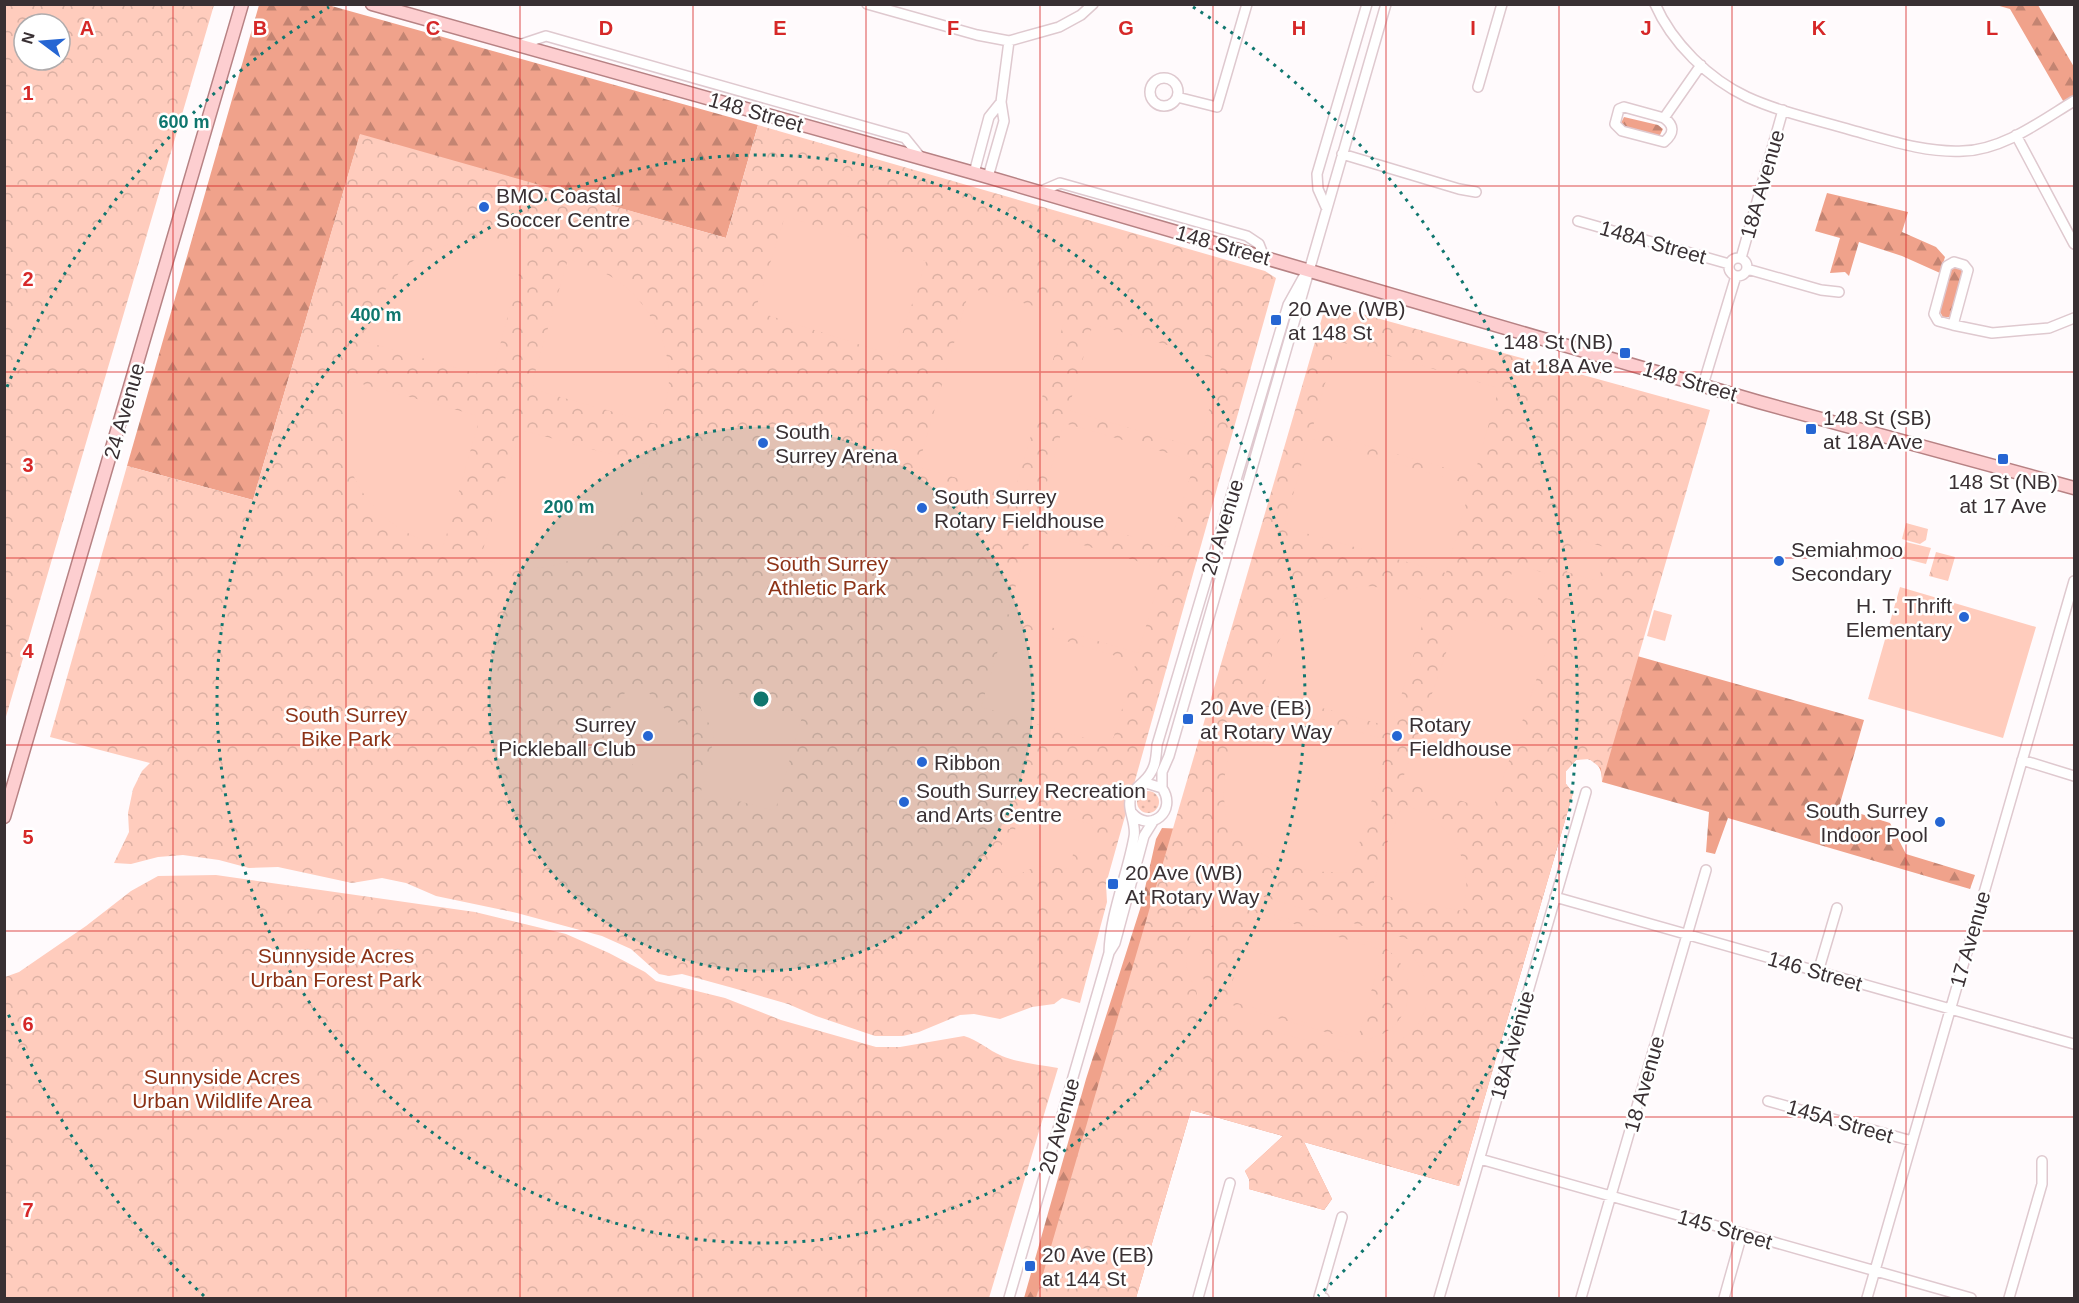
<svg xmlns="http://www.w3.org/2000/svg" width="2079" height="1303" font-family="Helvetica,sans-serif">
  <style>
    .grass { fill: url(#grass-dots) }
    .forest { fill: url(#forest-firs) }
    .park { fill: url(#park-crowns); fill-rule: evenodd }
    .pitch { fill: #ffccbd; fill-rule: evenodd }
    .lines { fill: none; stroke-linecap: round; stroke-linejoin: round }
    .minor-casing { stroke: #dfc9cf; stroke-width: 12 }
    .major-casing { stroke: #b78284; stroke-width: 15 }
    .minor { stroke: #fff; stroke-width: 9 }
    .major { stroke: #fdced0; stroke-width: 12 }
    .grid { fill: none; stroke: #d62828; stroke-width: 1.5; stroke-opacity: 0.55 }
    .ring { fill: none; stroke: #0f766e; stroke-width: 3; stroke-dasharray: 3 6 }
    .poi-dot { fill: #2666d3; stroke: #fff; stroke-width: 2 }
    .labels { text-anchor: middle; dominant-baseline: central; stroke-width: 5; stroke-linejoin: round; paint-order: stroke }
    .street-label { font-size: 21px; fill: #393033; stroke: #fff }
    .poi-label { font-size: 21px; fill: #393033; stroke: #fff; text-anchor: start }
    .park-label { font-size: 21px; fill: #8c3216; stroke: #fff }
    .grid-label { font-size: 20px; text-anchor: middle; font-weight: bold; fill: #d62828; stroke: #fff; stroke-width: 5; stroke-linejoin: round; paint-order: stroke }
    .centre { fill: #0f766e; stroke: #fff; stroke-width: 3 }
    .ring-label { font-size: 18px; text-anchor: middle; font-weight: bold; fill: #0f766e; stroke: #fff; stroke-width: 5; stroke-linejoin: round; paint-order: stroke }
  </style>
  <defs>
    <pattern id="grass-dots" width="8" height="8" patternUnits="userSpaceOnUse" patternTransform="scale(1.5)"><rect width="8" height="8" fill="#ffccbd"/><path d="M2 2h.1M6 6h.1" fill="none" stroke="#dbb0a3" stroke-width="1.8" stroke-linecap="round"/></pattern>
    <pattern id="forest-firs" width="22" height="20" patternUnits="userSpaceOnUse" patternTransform="scale(1.5)"><rect width="22" height="20" fill="#f0a28b"/><path d="M5 1l3.5 6h-7zM16 11l3.5 6h-7z" fill="#c38472"/></pattern>
    <pattern id="park-crowns" width="20" height="18" patternUnits="userSpaceOnUse" patternTransform="scale(1.5)"><rect width="20" height="18" fill="#ffccbd"/><path d="M2 6a3 3 0 1 1 6 0M12 15a3 3 0 1 1 6 0" fill="none" stroke="#dbb0a3"/></pattern>
  </defs>
  <rect width="100%" height="100%" fill="#fffafc"/>
  <path class="grass" d="M1137 802a11 11 0 1 1 22 0a11 11 0 1 1-22 0Z"/>
  <path class="forest" d="M259,5H328L758,125L726,238L360,135L253,500L127,466Z
    M1996,5H2038L2074,67V101L2066,106L2010,9Z
    M1624,117L1658,125L1663,129L1659,137L1623,127L1620,125Z
    M1827,193L1908,212L1902,232L1936,247L1945,257L1940,273L1902,256L1859,242L1849,276L1845,272L1830,273L1840,238L1815,231Z
    M1953,265L1964,268L1951,317H1943L1940,312L1951,268Z
    M1623,652L1864,720L1839,807L1890,823L1906,854L1975,875L1970,889L1728,818L1715,854L1706,852L1709,812L1602,782C1603,766 1593,755 1576,760L1566,771V784L1573,793L1459,1186L1304,1142L1332,1199L1324,1210L1249,1189V1179L1245,1171L1283,1136L1191,1110L1136,1298H1024L1086,1079L1141,906L1156,839L1162,828L1184,829L1460,951Z"/>
  <path class="park" d="M5,4L214,5L5,720L4,5ZM24,24H60V60H24Z
    M758,125L1265,271L1276,278L1106,884L1107,902L1080,1003L1062,998L1054,1004L1032,1007L1000,1019L974,1014L960,1015L919,1032L903,1036H875L816,1016L788,1004L733,988L682,974L669,976L659,974L631,949L602,936L517,913L436,896L406,883L382,878L352,883L278,867L249,868L219,860L183,855L158,857L131,864L114,863L129,832L128,813L133,789L142,771L150,763L50,737L127,466L253,500L360,134L726,238Z
    M1326,304L1710,410L1602,782L1601,768L1589,759L1576,760L1566,771V784L1573,793L1459,1186L1304,1142L1332,1199L1324,1210L1249,1189V1179L1245,1171L1283,1136L1191,1110L1136,1298H1036Z
    M1906,523L1928,529L1926,540L1920,544L1902,539Z
    M1936,552L1955,557L1948,581L1929,576Z
    M216,875L475,912L566,934L609,953L645,972L656,981L725,998L781,1020L876,1047H900L964,1036C978,1040 988,1050 1002,1056C1019,1063 1040,1065 1058,1068L989,1298H5V977L19,972L86,926L131,891L158,876Z"/>
  <path class="pitch" d="M785,216L926,261L895,356L755,311Z
    M481,239L505,242L526,247L493,372L485,376L363,341C373,301 396,265 435,249C449,243 466,242 481,239Z
    M568,259C584,264 601,270 615,279C644,297 667,337 669,371C670,390 665,407 660,425L539,391L532,383Z
    M970,288L1066,315L1014,494L918,467Z
    M1093,324L1223,361L1198,448L1068,410Z
    M1337,341L1499,388L1474,476L1312,430Z
    M351,381L475,415L478,424L443,547C382,531 339,482 343,417C344,404 348,393 351,381Z
    M1064,423L1195,461L1169,547L1039,510Z
    M525,431L650,465C644,484 639,504 627,520C605,547 569,566 534,568C516,569 497,563 480,559L519,435Z
    M1309,438L1471,485L1446,573L1284,527Z
    M1033,530L1163,569L1138,653L1007,614Z
    M1576,539L1608,548L1598,581L1567,572Z
    M1906,542L1931,548L1926,564L1902,558Z
    M1514,564L1545,573L1536,606L1505,598Z
    M1367,586L1401,590L1429,602L1394,720L1384,725L1264,692C1269,632 1308,594 1367,586Z
    M1900,587L2036,627L2003,738L1868,699Z
    M1654,610L1672,615L1665,641L1647,636Z
    M1459,615L1548,645L1492,811L1402,781Z
    M1006,623L1136,662L1111,746L981,707Z
    M637,681L702,746L658,790L593,725Z
    M718,687L740,694L738,700L746,703L747,702L802,717L775,811L720,796L710,801L702,798L700,794L709,767L714,731L702,713L698,696L701,692H717Z
    M1254,703L1381,738L1387,748L1351,872C1314,874 1282,868 1251,847C1242,841 1232,835 1228,825C1225,816 1225,807 1224,798C1223,760 1233,734 1254,703Z
    M997,801L1011,802L1010,829H996Z
    M1403,804C1451,820 1476,861 1463,911L1405,901L1377,893L1373,886L1381,858Z
    M1023,813L1043,815V819L1048,823L1072,819L1090,824C1098,833 1098,845 1090,853L1073,852L1072,866L1069,869L1037,866L1011,878L1005,877L999,866V848L1015,830L1019,814Z
    M1244,891L1414,941L1410,953C1414,958 1418,963 1421,969C1442,1013 1408,1047 1365,1053L1364,1057L1194,1008C1194,1004 1197,998 1197,994C1196,986 1188,977 1187,968C1181,932 1208,900 1243,896ZM1253,909L1378,944C1430,970 1412,1043 1353,1040L1232,1005C1178,983 1195,908 1253,909Z
    M1253,912L1383,950L1358,1038L1227,1000Z"/>
  <g class="lines">
    <g class="minor-casing">
      <path id="minor" d="M867,4L977,35L1009,41L1059,27L1081,15L1093,4
        M1655,4C1672,43 1709,79 1747,97C1780,112 1817,120 1851,130C1888,140 1925,153 1963,151C2003,150 2041,121 2074,101
        M519,45L546,36L905,138L922,159
        M1150 92a14 14 0 1 1 28 0a14 14 0 1 1-28 0Z
        M1478,87L1502,4
        M1177,97L1217,107L1247,4
        M1664,118C1674,125 1675,133 1664,142L1622,131L1615,124L1619,109L1624,107L1664,118L1701,65
        M2016,135L2074,244
        M1342,154L1459,189L1476,192
        M974,173L989,117L1001,102
        M988,177L1004,121L1001,102L1009,41
        M1039,192L1060,183L1247,236L1259,244L1264,257
        M1326,207L1318,189L1317,174L1367,4
        M1578,221L1729,264
        M1729 267a9 9 0 1 1 18 0a9 9 0 1 1-18 0Z
        M1741,258L1783,110
        M1954,262L1964,265L1968,270L1953,325L1938,321L1934,314L1947,266Z
        M1747,269L1821,290L1839,292
        M1953,325L1992,333L2049,328L2074,318
        M1703,385L1736,276
        M2022,760L2074,776
        M1162,788V772L1169,756L1386,4
        M1132,813C1150,834 1178,811 1162,788L1146,783L1140,785
        M1555,897L2074,1044
        M1110,951L1115,943L1144,836L1154,820
        M1818,972L1837,908
        M1768,1101L1912,1141
        M1480,1159L1971,1298
        M1009,1298L1109,953C1110,914 1127,876 1134,837C1137,823 1126,809 1131,796C1133,790 1138,787 1143,782C1155,771 1156,761 1157,745L1288,305L1308,269
        M1198,1298L1230,1183
        M1324,1298L1319,1297L1342,1217
        M1439,1298L1586,792
        M1581,1298L1706,870
        M1724,1298L1742,1234
        M1867,1298L2074,581
        M2009,1298L2042,1184V1161"/>
    </g>
    <g class="major-casing">
      <path id="major" d="M372,4L981,175L1759,402L2074,488
        M4,817L242,4"/>
    </g>
    <use href="#minor" class="minor"/>
    <use href="#major" class="major"/>
  </g>
  <path class="grid" d="M173,4V1298M346,4V1298M520,4V1298M693,4V1298M866,4V1298M1040,4V1298M1213,4V1298M1386,4V1298M1559,4V1298M1732,4V1298M1906,4V1298M4,186H2074M4,372H2074M4,558H2074M4,745H2074M4,931H2074M4,1117H2074"/>
  <circle cx="761" cy="699" r="272" fill="#0f766e" fill-opacity=".12"/>
  <g class="ring">
    <circle cx="761" cy="699" r="272"/>
    <circle cx="761" cy="699" r="544"/>
    <path d="M204 1296A816 816 0 0 1 7 1011M7 387A816 816 0 0 1 329 7M1193 7A816 816 0 0 1 1318 1296"/>
  </g>
  <g class="poi-dot">
    <circle cx="484" cy="207" r="6"/>
    <rect x="1270" y="314" width="12" height="12" rx="3"/>
    <rect x="1619" y="347" width="12" height="12" rx="3"/>
    <rect x="1805" y="423" width="12" height="12" rx="3"/>
    <circle cx="763" cy="443" r="6"/>
    <rect x="1997" y="453" width="12" height="12" rx="3"/>
    <circle cx="922" cy="508" r="6"/>
    <circle cx="1779" cy="561" r="6"/>
    <circle cx="1964" cy="617" r="6"/>
    <rect x="1182" y="713" width="12" height="12" rx="3"/>
    <circle cx="648" cy="736" r="6"/>
    <circle cx="1397" cy="736" r="6"/>
    <circle cx="922" cy="762" r="6"/>
    <circle cx="904" cy="802" r="6"/>
    <circle cx="1940" cy="822" r="6"/>
    <rect x="1107" y="878" width="12" height="12" rx="3"/>
    <rect x="1024" y="1260" width="12" height="12" rx="3"/>
  </g>
  <g class="labels">
    <g class="street-label">
      <text transform="translate(756 112) rotate(16)">148 Street</text>
      <text transform="translate(1762 184) rotate(-74)">18A Avenue</text>
      <text transform="translate(1653 242) rotate(16)">148A Street</text>
      <text transform="translate(1223 245) rotate(16)">148 Street</text>
      <text transform="translate(1690 381) rotate(16)">148 Street</text>
      <text transform="translate(124 411) rotate(-74)">24 Avenue</text>
      <text transform="translate(1222 527) rotate(-73)">20 Avenue</text>
      <text transform="translate(1970 939) rotate(-74)">17 Avenue</text>
      <text transform="translate(1815 971) rotate(16)">146 Street</text>
      <text transform="translate(1512 1045) rotate(-74)">18A Avenue</text>
      <text transform="translate(1644 1084) rotate(-74)">18 Avenue</text>
      <text transform="translate(1840 1121) rotate(16)">145A Street</text>
      <text transform="translate(1059 1126) rotate(-74)">20 Avenue</text>
      <text transform="translate(1725 1229) rotate(16)">145 Street</text>
    </g>
    <g class="poi-label">
      <text x="496" y="195">BMO Coastal<tspan x="496" dy="24">Soccer Centre</tspan></text>
      <text x="1288" y="308">20 Ave (WB)<tspan x="1288" dy="24">at 148 St</tspan></text>
      <text x="1613" y="341" text-anchor="end">148 St (NB)<tspan x="1613" dy="24">at 18A Ave</tspan></text>
      <text x="1823" y="417">148 St (SB)<tspan x="1823" dy="24">at 18A Ave</tspan></text>
      <text x="775" y="431">South<tspan x="775" dy="24">Surrey Arena</tspan></text>
      <text x="2003" y="481" text-anchor="middle">148 St (NB)<tspan x="2003" dy="24">at 17 Ave</tspan></text>
      <text x="934" y="496">South Surrey<tspan x="934" dy="24">Rotary Fieldhouse</tspan></text>
      <text x="1791" y="549">Semiahmoo<tspan x="1791" dy="24">Secondary</tspan></text>
      <text x="1952" y="605" text-anchor="end">H. T. Thrift<tspan x="1952" dy="24">Elementary</tspan></text>
      <text x="1200" y="707">20 Ave (EB)<tspan x="1200" dy="24">at Rotary Way</tspan></text>
      <text x="636" y="724" text-anchor="end">Surrey<tspan x="636" dy="24">Pickleball Club</tspan></text>
      <text x="1409" y="724">Rotary<tspan x="1409" dy="24">Fieldhouse</tspan></text>
      <text x="934" y="762">Ribbon</text>
      <text x="916" y="790">South Surrey Recreation<tspan x="916" dy="24">and Arts Centre</tspan></text>
      <text x="1928" y="810" text-anchor="end">South Surrey<tspan x="1928" dy="24">Indoor Pool</tspan></text>
      <text x="1125" y="872">20 Ave (WB)<tspan x="1125" dy="24">At Rotary Way</tspan></text>
      <text x="1042" y="1254">20 Ave (EB)<tspan x="1042" dy="24">at 144 St</tspan></text>
    </g>
    <g class="park-label">
      <text x="827" y="563">South Surrey<tspan x="827" dy="24">Athletic Park</tspan></text>
      <text x="346" y="714">South Surrey<tspan x="346" dy="24">Bike Park</tspan></text>
      <text x="336" y="955">Sunnyside Acres<tspan x="336" dy="24">Urban Forest Park</tspan></text>
      <text x="222" y="1076">Sunnyside Acres<tspan x="222" dy="24">Urban Wildlife Area</tspan></text>
    </g>
  </g>
  <g class="grid-label">
    <text x="87" y="35">A</text>
    <text x="260" y="35">B</text>
    <text x="433" y="35">C</text>
    <text x="606" y="35">D</text>
    <text x="780" y="35">E</text>
    <text x="953" y="35">F</text>
    <text x="1126" y="35">G</text>
    <text x="1299" y="35">H</text>
    <text x="1473" y="35">I</text>
    <text x="1646" y="35">J</text>
    <text x="1819" y="35">K</text>
    <text x="1992" y="35">L</text>
    <text x="28" y="100">1</text>
    <text x="28" y="286">2</text>
    <text x="28" y="472">3</text>
    <text x="28" y="658">4</text>
    <text x="28" y="844">5</text>
    <text x="28" y="1031">6</text>
    <text x="28" y="1217">7</text>
  </g>
  <circle cx="761" cy="699" r="9" class="centre"/>
  <g class="ring-label">
    <text x="184" y="128">600 m</text>
    <text x="376" y="321">400 m</text>
    <text x="569" y="513">200 m</text>
  </g>
  <rect width="2079" height="1303" fill="none" stroke="#393033" stroke-width="12"/>
  <g transform="translate(42 42) rotate(286)"><circle r="28" fill="#ffffff" stroke="#b0acad" stroke-width="1.5"/>
  <path d="M0-4.5L10 22L0 15L-10 22Z" fill="#2666d3"/>
  <text y="-9" font-size="16" font-weight="bold" text-anchor="middle" fill="#393033">N</text>
  </g>
</svg>
